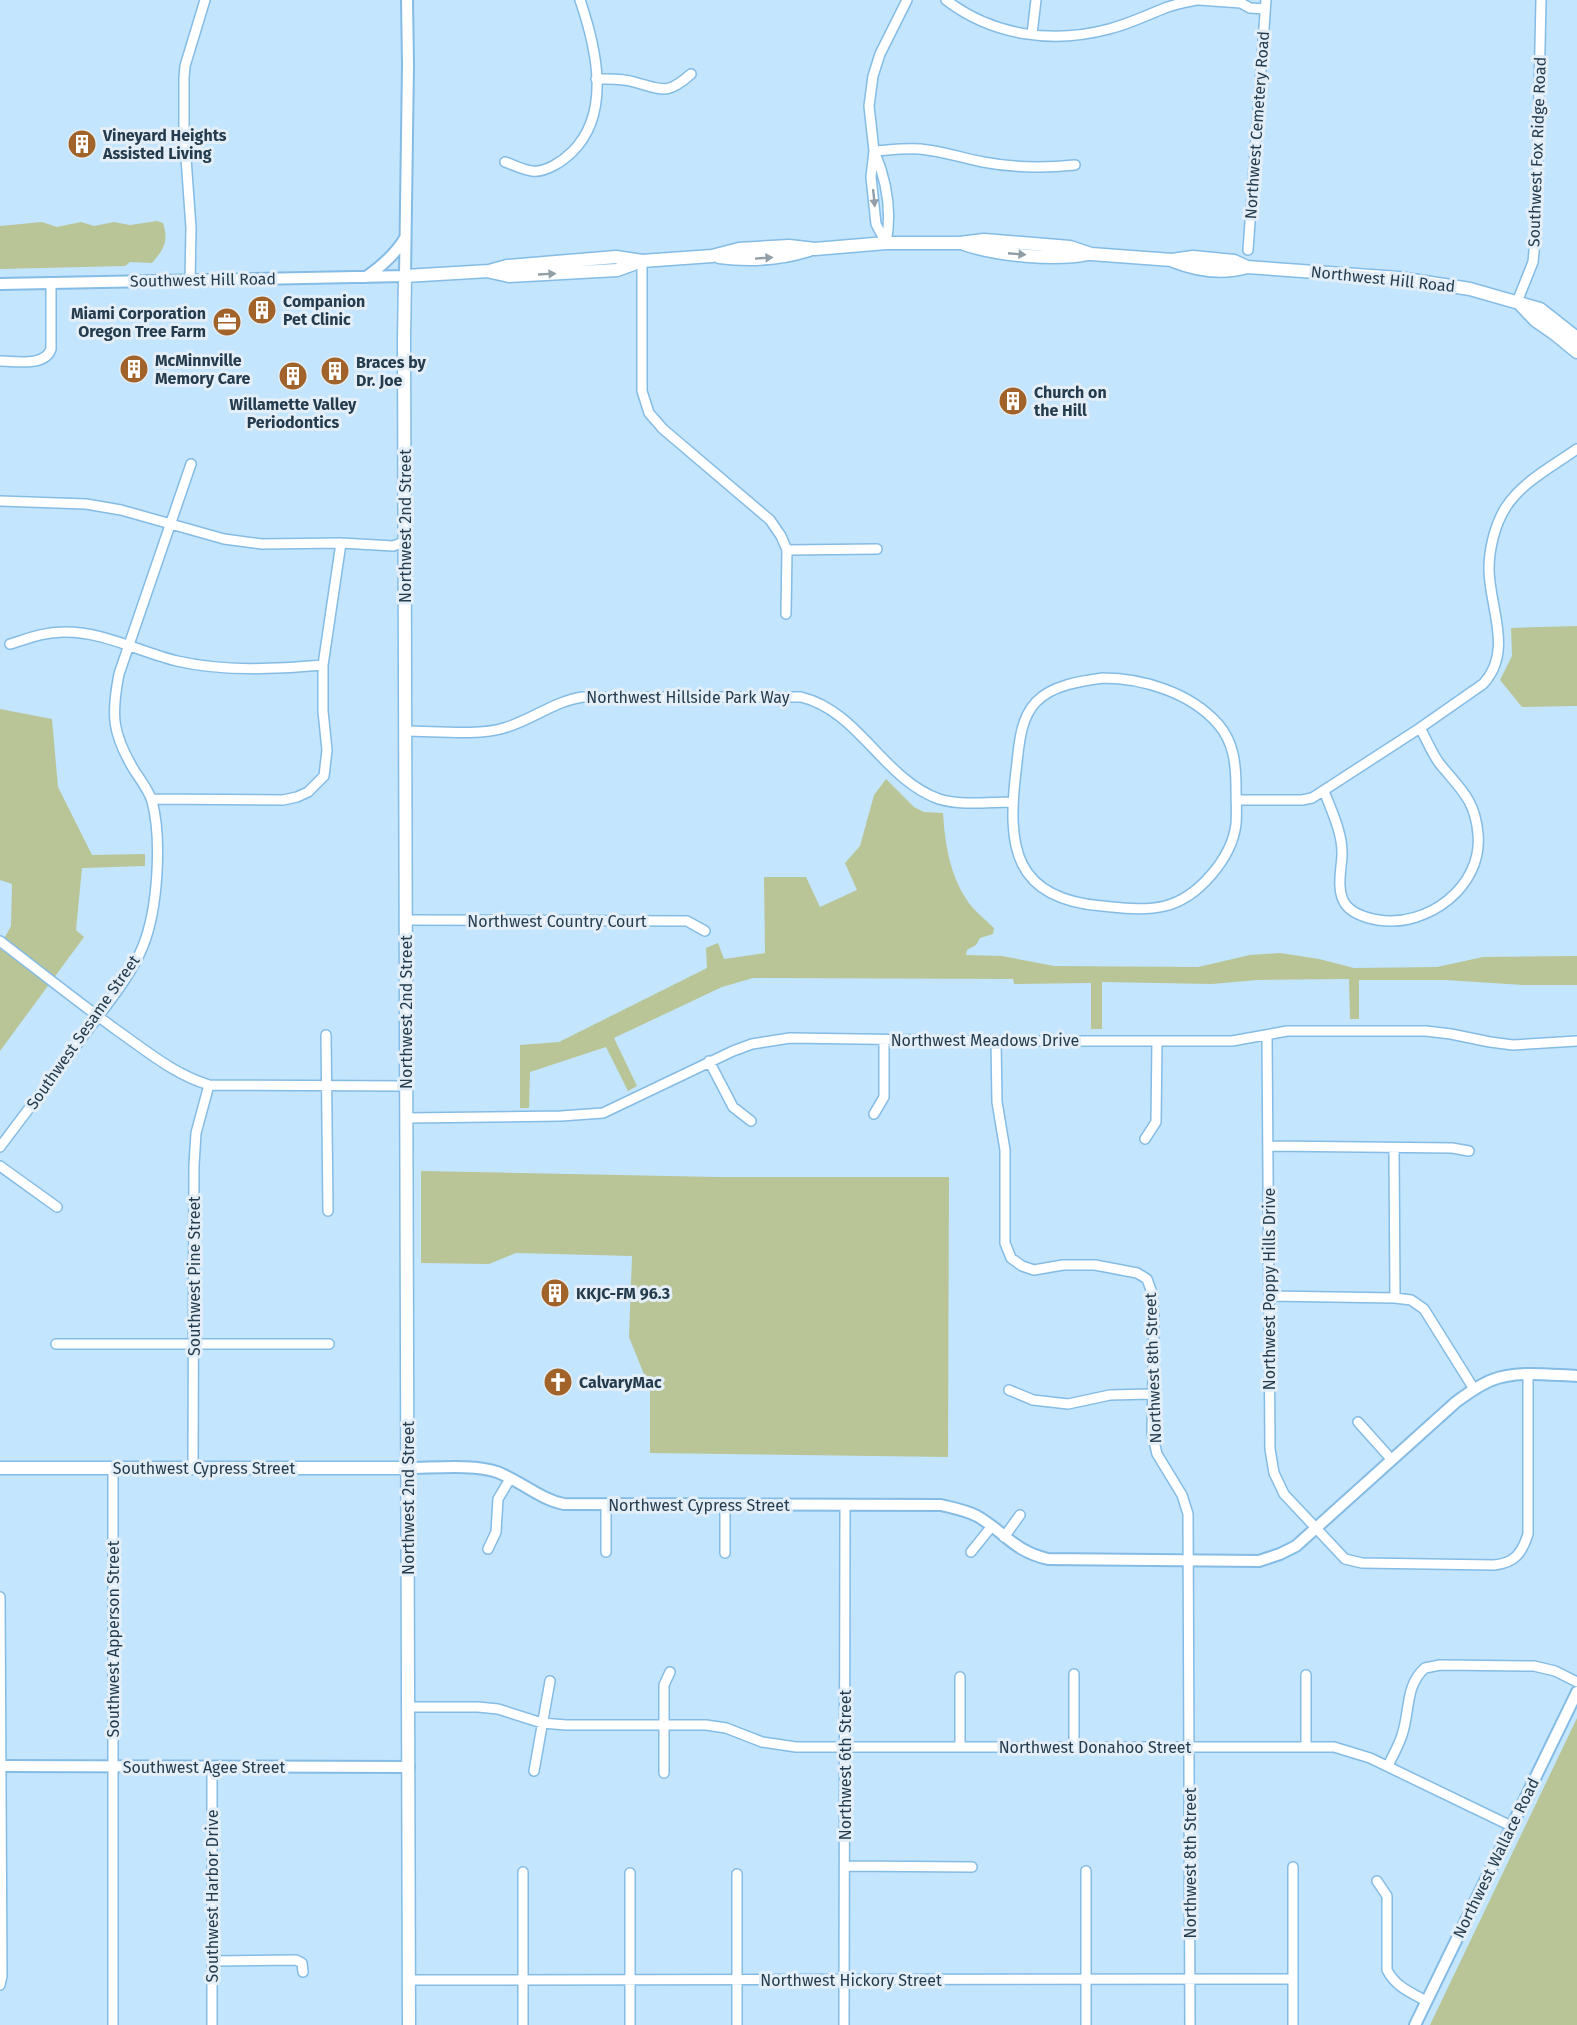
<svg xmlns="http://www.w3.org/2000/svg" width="1577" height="2025" font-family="'Fira Sans',sans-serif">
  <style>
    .green { fill: #b9c597 }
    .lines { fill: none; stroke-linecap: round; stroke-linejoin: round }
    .minor-casing { stroke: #84bce5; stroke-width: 12 }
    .tertiary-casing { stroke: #84bce5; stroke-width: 14 }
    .secondary-casing { stroke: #84bce5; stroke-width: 15 }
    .minor { stroke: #fff; stroke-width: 9 }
    .tertiary { stroke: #fff; stroke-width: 10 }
    .secondary { stroke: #fff; stroke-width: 12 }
    .oneway { fill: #929ea6 }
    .labels { text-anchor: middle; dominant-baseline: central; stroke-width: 6; stroke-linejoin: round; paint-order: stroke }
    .street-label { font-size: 16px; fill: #243c4d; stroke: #e3eef7 }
    .poi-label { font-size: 16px; font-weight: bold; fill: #243c4d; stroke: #e3eef7; text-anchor: start }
  </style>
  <rect width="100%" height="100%" fill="#c3e5fe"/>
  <path class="green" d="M157,221L163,223C169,241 164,249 152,263L130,262L125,266L0,269V226L42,222L57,227L81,222L94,226L114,222L130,225Z
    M1577,626V706L1522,707L1500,680L1512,656L1511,628Z
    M0,709L52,719L58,787L92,855L145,854V866L82,868L76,930L84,937L0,1051V946L11,926L12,884L0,880Z
    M886,779L914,807L924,812L943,813C945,846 951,882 973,908C979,915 987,921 994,928L993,934L980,938L976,945L967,950L966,955L1002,956L1054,966L1198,967L1250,955L1280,953L1319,959L1354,968L1437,967L1483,957L1577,956V985H1523L1446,980H1359V1019H1350L1349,979L1257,980L1212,984L1102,982V1029H1091V983L1014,984L1013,979L753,978L722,987L614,1038L637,1086L628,1091L606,1047L530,1072L529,1108H520V1045L559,1042L707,968L706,948L718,943L724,959L765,953L764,877H806L820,907L857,890L845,863L860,846L874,795Z
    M421,1171L718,1177H949L948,1457L650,1453V1389L629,1337L632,1256L516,1253L489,1264L421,1263Z
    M1577,1718V2025H1430Z"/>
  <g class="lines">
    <g class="minor-casing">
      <path id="minor" d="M946,0C993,36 1053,44 1109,29C1129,24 1147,15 1165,8C1175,4 1187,2 1197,0
        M1199,0L1241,3L1250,8L1265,9
        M1032,34L1036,0
        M596,79C609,79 622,78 634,82C664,90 667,95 691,74
        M874,151C889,150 905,148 920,149C942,151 962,158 983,162C1014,168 1044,168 1075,165
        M875,153C887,182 892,213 886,243
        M505,162C514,165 523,170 532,171C545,173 563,161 572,152C612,113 596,47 580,0
        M886,243L876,224L871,177L874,151L869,106L873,76L880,54L907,0
        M1248,250L1266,0
        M642,261V391L649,413L663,429L770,520L781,536L787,550L786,614
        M190,280L191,228L184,130V78L185,66L205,0
        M1517,302L1533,262L1536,231L1541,0
        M0,361C15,361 45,367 51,349V283
        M0,501L86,504L121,510L224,539L262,544L341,543L393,546L404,542
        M787,550L877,549
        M10,644C27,639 44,632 63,632C103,631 139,652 177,661C225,672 275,669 323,665
        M1103,678C1143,678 1191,693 1218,724C1234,742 1236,765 1236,788C1236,800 1237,812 1236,824C1232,858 1198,898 1165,906C1144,911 1123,908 1102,906C1013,899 1007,846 1016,771C1019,748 1019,720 1036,702C1052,685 1081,681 1103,678Z
        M406,731C434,731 479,736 504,728C532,720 554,701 583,697H801C859,711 883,779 939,799C961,806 989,802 1012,802
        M1324,791C1332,812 1343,834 1342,856C1341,871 1336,892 1346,905C1353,914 1367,918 1378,920C1427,928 1483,887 1478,834C1475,799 1460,789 1440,764C1432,754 1427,740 1420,728
        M152,799L283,800L297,797L308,792L324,776L327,750L323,711V665L341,543
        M1236,800H1302L1312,798L1420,728L1483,684C1514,651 1489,607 1489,569C1489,549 1495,524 1506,507C1522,482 1553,466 1577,449
        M406,920L687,921L705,931
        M0,941C39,971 78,1002 118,1031C148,1052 174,1074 209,1085L407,1086
        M326,1035L328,1211
        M1267,1035L1270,1449L1274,1473L1284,1494L1345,1559L1362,1563L1494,1565C1515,1563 1522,1553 1528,1534V1375
        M996,1041L997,1102L1005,1150V1243L1011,1258L1022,1266L1034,1270L1063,1265H1095L1137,1273L1147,1279L1152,1293L1154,1316L1152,1433L1157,1454L1182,1495L1188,1514L1190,2025
        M709,1061L733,1107L751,1121
        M874,1114L884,1097V1040
        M407,1118L561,1116L603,1113L733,1051L752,1044L790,1038L996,1041H1232L1287,1031H1426L1451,1034L1490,1042L1513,1045L1577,1041
        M1145,1139L1156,1122L1157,1041
        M1269,1146L1452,1148L1469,1151
        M0,1147C29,1108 59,1069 88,1030C107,1004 131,976 143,946C158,909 162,839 152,801C149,791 140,779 134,770C112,733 111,715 119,674L191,464
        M1394,1148L1395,1298
        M0,1166L57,1207
        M1269,1296L1395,1298L1411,1300L1424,1309L1474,1389
        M56,1344H329
        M1009,1390L1033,1400L1068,1404L1110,1395L1151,1394
        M1358,1422L1392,1460
        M113,1468V2025
        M193,1468L194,1165L196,1133L209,1085
        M725,1505V1553
        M1004,1537L1020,1515
        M488,1549L496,1532L498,1499L510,1479
        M606,1552V1505
        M971,1552L992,1526
        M0,1597L2,1976L0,1985
        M1306,1675V1745
        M960,1677V1747
        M409,1707H478L498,1709L542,1723L566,1725H706L726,1728L762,1742L796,1747H1334L1370,1758L1511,1826
        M1074,1747V1674
        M1388,1766C1393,1755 1399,1745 1402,1735C1410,1712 1405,1685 1425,1668L1440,1665L1534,1666L1555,1671L1577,1682
        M212,1767V2025
        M534,1771L550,1681
        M664,1773V1685L670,1672
        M845,1866L972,1867
        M1293,1867V2025
        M1086,1871V2025
        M523,1872V2025
        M630,1873V2025
        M1377,1881L1387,1896V1970C1396,1987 1410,1992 1426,2001
        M212,1961L296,1960L302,1963L303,1972
        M409,1980L1293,1979
        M737,2025V1874
        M844,2025L845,1505"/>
    </g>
    <g class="tertiary-casing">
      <path id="tertiary" d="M366,277C382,266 395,255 405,238
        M0,284L405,276L408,65L407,0
        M409,1468C432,1468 476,1464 497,1472C521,1481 539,1499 564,1504L941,1505C953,1508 965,1510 977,1516C1005,1532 1013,1551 1048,1559L1259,1561L1280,1554L1296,1546L1456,1402C1467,1394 1479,1385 1492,1380C1517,1370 1550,1375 1577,1376
        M0,1766L409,1767
        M1415,2025L1577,1692"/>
    </g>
    <g class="secondary-casing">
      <path id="secondary" d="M964,244C996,255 1055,261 1088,254
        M719,257C749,261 780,259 809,250
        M1173,261C1196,270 1223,274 1247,267
        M491,272L509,276L617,270L639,262
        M1518,302L1535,320L1555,334L1577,352
        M0,1468H409
        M409,2025L404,339L405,276L489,271L507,266L616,257L642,261L712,256L739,249L789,246L815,249L886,243H960L984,240L1070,247L1091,254L1172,260L1193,257L1234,261L1247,267L1399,278L1470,289L1540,309L1577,338"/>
    </g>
    <use href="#minor" class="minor"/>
    <use href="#tertiary" class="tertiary"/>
    <use href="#secondary" class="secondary"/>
  </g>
  <defs><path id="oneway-solid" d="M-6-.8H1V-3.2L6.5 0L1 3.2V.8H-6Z" transform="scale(1.5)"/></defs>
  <g class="oneway">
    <use href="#oneway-solid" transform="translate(874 198) rotate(84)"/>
    <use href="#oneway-solid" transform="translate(1017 254) rotate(5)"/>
    <use href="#oneway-solid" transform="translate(764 258) rotate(-4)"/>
    <use href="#oneway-solid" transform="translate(547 274) rotate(-3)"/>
  </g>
  <defs>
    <g id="building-disc" transform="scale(1.5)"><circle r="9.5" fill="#a16329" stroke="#e3eef7"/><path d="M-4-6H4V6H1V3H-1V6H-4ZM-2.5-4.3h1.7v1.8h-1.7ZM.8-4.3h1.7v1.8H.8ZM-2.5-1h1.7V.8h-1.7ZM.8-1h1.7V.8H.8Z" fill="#fff"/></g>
    <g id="office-disc" transform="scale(1.5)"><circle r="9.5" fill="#a16329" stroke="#e3eef7"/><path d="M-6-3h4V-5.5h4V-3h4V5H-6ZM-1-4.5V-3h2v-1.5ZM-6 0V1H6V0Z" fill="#fff"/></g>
    <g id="church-disc" transform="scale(1.5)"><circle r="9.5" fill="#a16329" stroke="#e3eef7"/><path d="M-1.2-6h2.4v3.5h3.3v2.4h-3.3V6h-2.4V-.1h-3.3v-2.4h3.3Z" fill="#fff"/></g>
  </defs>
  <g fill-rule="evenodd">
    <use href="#building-disc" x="82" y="144"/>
    <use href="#building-disc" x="262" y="310"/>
    <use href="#office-disc" x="227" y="322"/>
    <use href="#building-disc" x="134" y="369"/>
    <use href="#building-disc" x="335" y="371"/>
    <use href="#building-disc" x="293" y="376"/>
    <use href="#building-disc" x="1013" y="401"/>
    <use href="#building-disc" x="555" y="1293"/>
    <use href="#church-disc" x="558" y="1382"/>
  </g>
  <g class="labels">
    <g class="street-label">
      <text transform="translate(1257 125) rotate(-86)">Northwest Cemetery Road</text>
      <text transform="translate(1537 152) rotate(-88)">Southwest Fox Ridge Road</text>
      <text transform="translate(1383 279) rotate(6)">Northwest Hill Road</text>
      <text transform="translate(203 280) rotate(-1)">Southwest Hill Road</text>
      <text transform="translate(405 526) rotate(-90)">Northwest 2nd Street</text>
      <text x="688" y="697">Northwest Hillside Park Way</text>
      <text x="557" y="921">Northwest Country Court</text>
      <text transform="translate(406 1012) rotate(-90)">Northwest 2nd Street</text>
      <text transform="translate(83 1032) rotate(-55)">Southwest Sesame Street</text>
      <text x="985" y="1040">Northwest Meadows Drive</text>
      <text transform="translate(194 1276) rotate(-90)">Southwest Pine Street</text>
      <text transform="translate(1269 1289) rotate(-90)">Northwest Poppy Hills Drive</text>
      <text transform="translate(1153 1368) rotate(-92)">Northwest 8th Street</text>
      <text x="204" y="1468">Southwest Cypress Street</text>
      <text transform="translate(408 1498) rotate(-90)">Northwest 2nd Street</text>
      <text x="699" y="1505">Northwest Cypress Street</text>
      <text transform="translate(113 1639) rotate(-90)">Southwest Apperson Street</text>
      <text x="1095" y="1747">Northwest Donahoo Street</text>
      <text transform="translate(845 1765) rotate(-90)">Northwest 6th Street</text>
      <text x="204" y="1767">Southwest Agee Street</text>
      <text transform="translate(1496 1858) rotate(-64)">Northwest Wallace Road</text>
      <text transform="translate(1190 1863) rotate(-90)">Northwest 8th Street</text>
      <text transform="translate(212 1896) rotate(-90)">Southwest Harbor Drive</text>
      <text x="851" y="1980">Northwest Hickory Street</text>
    </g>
    <g class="poi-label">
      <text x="103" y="135">Vineyard Heights<tspan x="103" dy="18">Assisted Living</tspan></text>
      <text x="283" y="301">Companion<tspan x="283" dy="18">Pet Clinic</tspan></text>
      <text x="206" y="313" text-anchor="end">Miami Corporation<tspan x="206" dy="18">Oregon Tree Farm</tspan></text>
      <text x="155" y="360">McMinnville<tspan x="155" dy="18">Memory Care</tspan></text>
      <text x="356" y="362">Braces by<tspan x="356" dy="18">Dr. Joe</tspan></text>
      <text x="1034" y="392">Church on<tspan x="1034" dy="18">the Hill</tspan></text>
      <text x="293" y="404" text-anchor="middle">Willamette Valley<tspan x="293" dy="18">Periodontics</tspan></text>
      <text x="576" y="1293">KKJC-FM 96.3</text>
      <text x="579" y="1382">CalvaryMac</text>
    </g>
  </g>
</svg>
